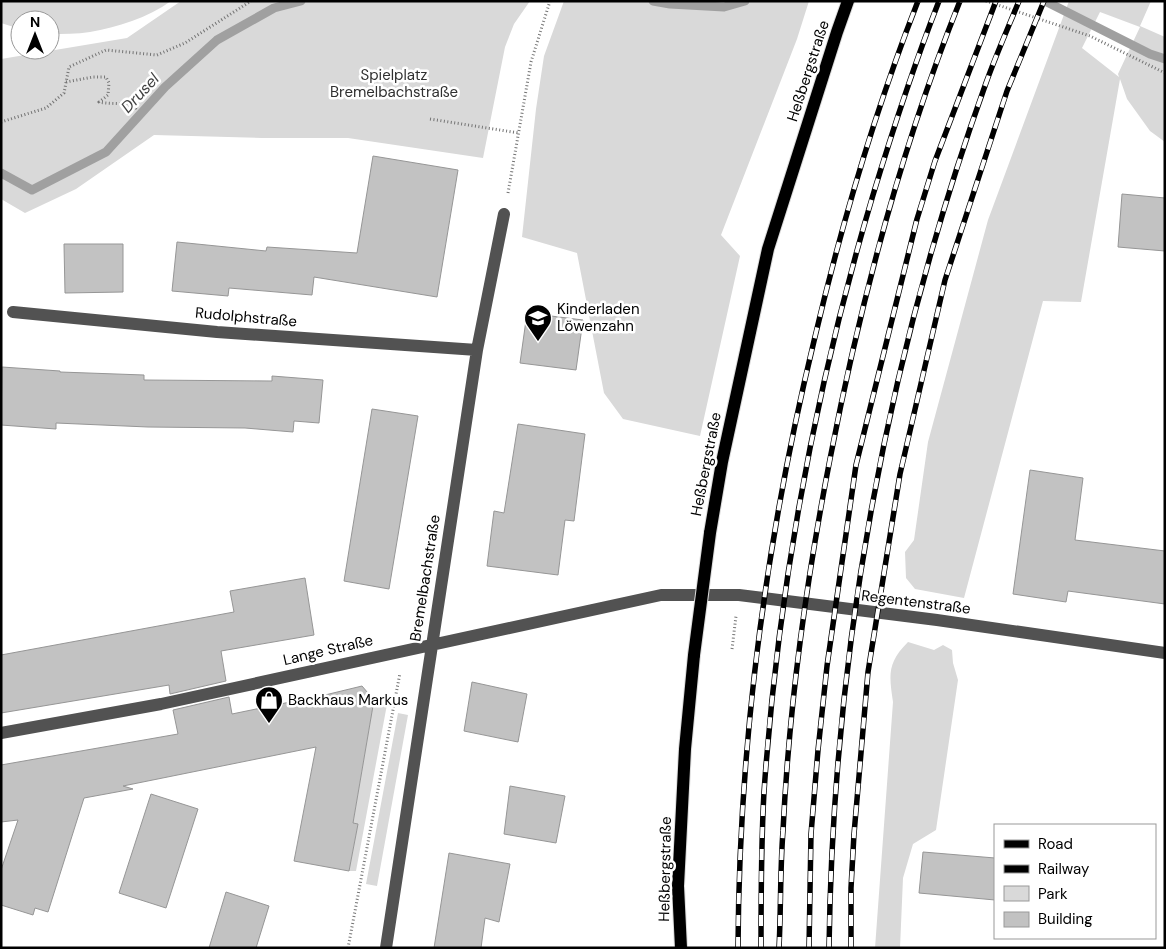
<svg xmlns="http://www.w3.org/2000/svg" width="1166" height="949" font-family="'DM Sans',sans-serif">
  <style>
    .green { fill: #d9d9d9; fill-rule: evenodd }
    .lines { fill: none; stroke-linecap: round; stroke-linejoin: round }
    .stream { stroke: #a0a0a0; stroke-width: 9 }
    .building { fill: #c2c2c2; stroke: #969696 }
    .major-casing { stroke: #dbdbdb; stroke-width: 14 }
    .path { stroke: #747474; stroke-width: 3; stroke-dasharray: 1 2.5; stroke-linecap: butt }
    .minor { stroke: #525252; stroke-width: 12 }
    .major { stroke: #000; stroke-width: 12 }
    .rail-casing { stroke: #000; stroke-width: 5.5 }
    .rail { stroke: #fff; stroke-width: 4; stroke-dasharray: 11; stroke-linecap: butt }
    .major-bridge-casing { stroke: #dbdbdb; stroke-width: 14; stroke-linecap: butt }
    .major-bridge { stroke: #000; stroke-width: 12 }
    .labels { text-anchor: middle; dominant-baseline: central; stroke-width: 5; stroke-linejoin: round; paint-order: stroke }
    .street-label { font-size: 15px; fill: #000; stroke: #fff }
    .park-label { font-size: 15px; fill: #303030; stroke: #fff }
    .poi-label { font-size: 15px; fill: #000; stroke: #fff; text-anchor: start }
    .water-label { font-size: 16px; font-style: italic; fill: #414141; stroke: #fff }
  </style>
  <rect width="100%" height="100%" fill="#fff"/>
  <path class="green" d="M1,1H171C148,18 117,27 90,32C77,34 63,34 50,34V20H20V29L1,23Z
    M181,1H530L514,24L505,47L483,158L348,138H262L154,135L76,189L25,213L1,199V59L127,38Z
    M564,1H809L797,39L721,235L740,256L700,436L623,419L604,393L577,253L522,237L536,109L544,56Z
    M1069,1H1151L1140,26L1165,37V142L1150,131L1127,99L1120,79L1081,302L1043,301L964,598L915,589L906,578L905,552L914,540L928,442L988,220ZM1100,12L1140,27L1118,74L1119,77L1082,48Z
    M908,642L934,650L943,645L952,650L953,663L958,680L936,830L913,844L903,878L900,948H875L893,702C889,675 887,663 908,642Z
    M381,698L388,699L356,871H349L358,824L353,823L374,700Z
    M398,713L408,715L377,886L366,884Z"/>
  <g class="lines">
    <path class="stream" d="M653,1L670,4L724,7L745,1
      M1045,1L1150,54L1165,59
      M1,173L32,190L106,152L165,87L217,40L274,8L301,1"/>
  </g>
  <path class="building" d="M373,156L458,170L437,297L314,277L312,295L229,288L228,296L172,291L177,242L266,251L267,247L357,253Z
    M1122,194L1165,198V251L1118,247Z
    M64,244H123V292L65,293Z
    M527,313L583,320L576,370L520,363Z
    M2,367L60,371V372L144,375V380L272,381V376L323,380L319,423L294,421L293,432L245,428L148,427L56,423V429L1,425Z
    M372,409L418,416L389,589L344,581Z
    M518,424L585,434L574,521L565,520L558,575L487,566L494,511L504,513Z
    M1030,470L1083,478L1075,540L1165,551V604L1068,591L1066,602L1013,594Z
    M305,578L314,635L221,651L226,681L170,694L169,685L1,713V655L234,612L230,591Z
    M472,682L527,694L518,742L464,731Z
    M362,686L374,700L353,823L358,824L349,871L294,861L316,747L123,786L133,789L84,798L48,912L35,908L33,915L1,905V870L18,820L1,822V765L178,734L173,710L229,697L232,714L324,695L325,697V695Z
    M510,786L565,796L556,843L504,834Z
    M151,794L198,809L166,908L119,893Z
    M923,852L995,858V900L919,893Z
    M449,853L510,864L499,922L485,918L481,948H434Z
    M226,892L269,906L256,948H209Z"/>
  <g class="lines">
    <g class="major-casing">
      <path id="major" d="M710,533L722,462L768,249L837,32L848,1
        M681,948L678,886L685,749L694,655"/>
    </g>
    <path class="path" d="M986,1L1090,36L1165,73
      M66,82L93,77H106L109,83L108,95L99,102C112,105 126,101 137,109
      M430,119L519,133
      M1,122L46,108L64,93L69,67L106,50L157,55L185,43L251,1
      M508,193L531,62L550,1
      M732,649L736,616
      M348,948L400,673"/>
    <path class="minor" d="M13,312L217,332L477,350
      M1,733L161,704L661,595H739L937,620L1165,653
      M386,948L477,350L504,214"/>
    <use href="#major" class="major"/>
    <g class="rail-casing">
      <path id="rail" d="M738,948C739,743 766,539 814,341C841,226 875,111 918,1
        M761,948C761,896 761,844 764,792C778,590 815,389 873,195C893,129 914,65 939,1
        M779,948C781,909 780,870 783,831C789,706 806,582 830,459C860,304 901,148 960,1
        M809,948L811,834L818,750L827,666L856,465L917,219L935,161L996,1
        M829,948C833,653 886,360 986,83C996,55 1008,28 1019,1
        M851,948V888L854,834L868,672L900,474L945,280L1007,91L1044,1"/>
    </g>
    <use href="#rail" class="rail"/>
    <g class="major-bridge-casing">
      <path id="major-bridge" d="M694,655L710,533"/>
    </g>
    <use href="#major-bridge" class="major-bridge"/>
  </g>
  <defs>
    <g id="school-pin" transform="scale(1.4375)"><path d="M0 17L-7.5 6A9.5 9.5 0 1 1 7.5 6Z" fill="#000" stroke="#fff"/><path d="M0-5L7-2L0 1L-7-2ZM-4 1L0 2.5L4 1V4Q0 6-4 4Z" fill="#fff"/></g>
    <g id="shop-pin" transform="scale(1.4375)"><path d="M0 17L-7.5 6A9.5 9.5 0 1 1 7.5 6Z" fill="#000" stroke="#fff"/><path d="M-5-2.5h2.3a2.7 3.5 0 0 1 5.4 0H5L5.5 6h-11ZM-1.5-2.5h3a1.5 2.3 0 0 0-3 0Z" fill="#fff"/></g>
  </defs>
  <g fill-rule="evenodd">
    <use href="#school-pin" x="538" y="318"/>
    <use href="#shop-pin" x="269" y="700"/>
  </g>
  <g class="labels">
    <g class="street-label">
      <text transform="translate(808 71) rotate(-72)">Heßbergstraße</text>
      <text transform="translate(246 317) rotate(5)">Rudolphstraße</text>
      <text transform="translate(706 464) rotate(-79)">Heßbergstraße</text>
      <text transform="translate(425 578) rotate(-81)">Bremelbachstraße</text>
      <text transform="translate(916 602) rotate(7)">Regentenstraße</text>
      <text transform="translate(328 650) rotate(-13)">Lange Straße</text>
      <text transform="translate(665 869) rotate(-89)">Heßbergstraße</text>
    </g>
    <g class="park-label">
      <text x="394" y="75">Spielplatz<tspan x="394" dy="17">Bremelbachstraße</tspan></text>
    </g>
    <g class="poi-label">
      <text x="557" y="309">Kinderladen<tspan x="557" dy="17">Löwenzahn</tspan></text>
      <text x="288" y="700">Backhaus Markus</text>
    </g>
    <g class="water-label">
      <text transform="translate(140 93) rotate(-47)">Drusel</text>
    </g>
  </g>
  <rect width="1166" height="949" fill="none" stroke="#000000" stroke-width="5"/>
  <rect x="994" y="824" width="162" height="115" fill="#ffffff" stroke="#999999"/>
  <rect x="1004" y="840" width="25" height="8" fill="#000000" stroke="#999999"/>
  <text x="1038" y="849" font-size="15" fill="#000000">Road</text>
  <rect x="1004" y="865" width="25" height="8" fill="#000000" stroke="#999999"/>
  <text x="1038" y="874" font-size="15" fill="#000000">Railway</text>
  <rect x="1004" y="886" width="25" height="15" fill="#d9d9d9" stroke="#999999"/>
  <text x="1038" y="899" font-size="15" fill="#000000">Park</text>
  <rect x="1004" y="912" width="25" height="15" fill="#c2c2c2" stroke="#999999"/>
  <text x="1038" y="924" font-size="15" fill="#000000">Building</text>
  <g transform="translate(35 35)"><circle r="24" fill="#ffffff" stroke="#999999"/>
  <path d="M0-4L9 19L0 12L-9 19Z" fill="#000000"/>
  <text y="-8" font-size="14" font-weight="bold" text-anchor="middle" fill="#000000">N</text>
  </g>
</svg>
